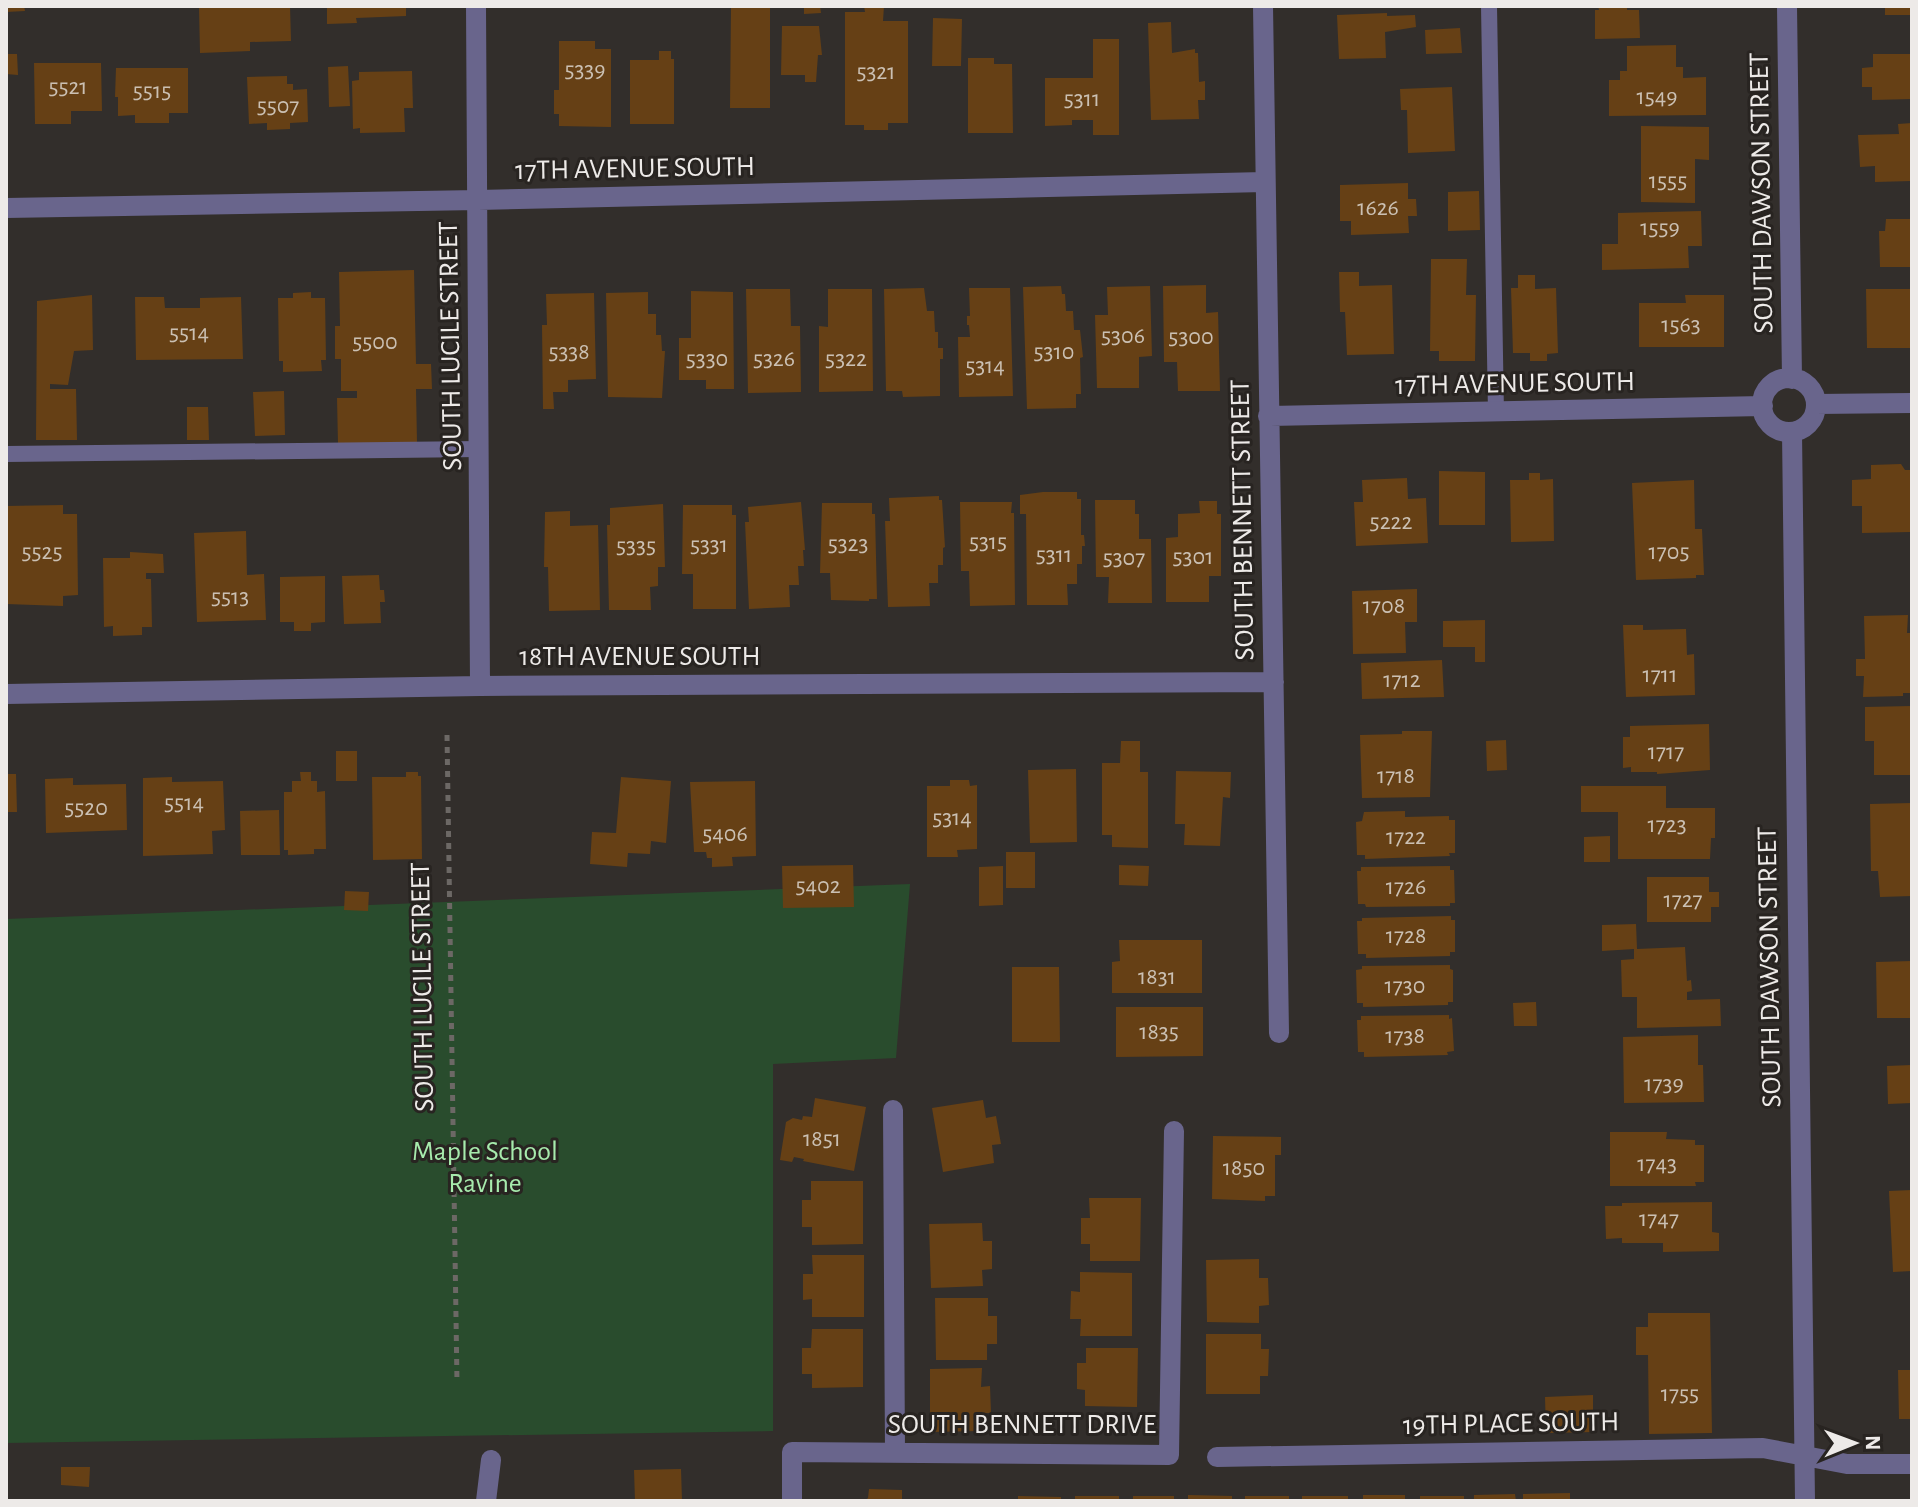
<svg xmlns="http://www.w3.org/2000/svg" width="1918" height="1507" font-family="'Alegreya Sans',sans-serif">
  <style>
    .green { fill: #294c2d }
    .building { fill: #664015 }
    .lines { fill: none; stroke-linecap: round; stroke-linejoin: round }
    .path { stroke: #6c6865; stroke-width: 5; stroke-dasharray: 6 6; stroke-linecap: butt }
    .lane { stroke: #69658c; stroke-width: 16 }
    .street { stroke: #69658c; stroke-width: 20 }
    .labels { text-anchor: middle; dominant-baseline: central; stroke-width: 6; stroke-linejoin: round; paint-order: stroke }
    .number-label { font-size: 24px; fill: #cbc0b3 }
    .street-label { font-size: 28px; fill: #edeae8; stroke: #282421 }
    .park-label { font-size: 28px; fill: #a7ebad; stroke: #282421 }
  </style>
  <rect width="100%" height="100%" fill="#322e2b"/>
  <path class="green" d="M910,884L896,1058L773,1064V1431L6,1443V919Z"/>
  <path class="building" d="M6,6H24L25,11L6,12Z
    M199,6H290L291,41L250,42V51L200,53Z
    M327,6H406V16L356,18L357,23L327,24Z
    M731,6H770V108H730Z
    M804,6H820L821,13L804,14Z
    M864,6H884L883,21H908V123H888V130H864V125H845V12H865Z
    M1598,6H1627V10H1639L1640,38L1595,39V10H1599Z
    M1885,6H1912V15H1885Z
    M1387,13V16L1415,15L1416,27L1385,32L1386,58L1339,59L1337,15Z
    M933,18L962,19L961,66H932Z
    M1171,22L1172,53L1195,49V53H1198L1199,82L1205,81V100H1198L1199,119L1151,120L1148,23Z
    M782,26H819L822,55H818L816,82H805V75H781Z
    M1460,28L1462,53L1426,54L1425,30Z
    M1093,39H1119V135H1093V120H1072V125L1045,126V78H1093Z
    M559,41H595V49H611V127L559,126V114H554V90H559Z
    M1676,45V67H1683V78L1706,77V115L1609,116V80H1620V71H1627V46Z
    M659,51H671V59H674V124H630V60H659Z
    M6,54H17L18,75L6,74Z
    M1873,54H1912V99L1872,100V87H1862V68L1873,67Z
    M968,58H994V64H1012L1013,133H968Z
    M34,63H101L102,111H71V124H35Z
    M348,66L350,106L329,107L328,67Z
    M116,68H188V113H169V123H135V115L118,116V97H115Z
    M412,71L413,108H404L405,132L360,133V128L353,129L352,81L359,80V72Z
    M287,76V84H293V90L307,89L308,122L290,123V129L267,130V123L249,124L247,77Z
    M1452,87L1455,151L1408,153L1407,110H1401L1400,89Z
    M1912,123V181L1875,182V166L1860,167L1858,135L1899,134L1898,124Z
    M1641,126L1709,127V160L1695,159V203L1641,202Z
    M1408,183V199H1416L1417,216H1408L1409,233L1351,235V221H1340V185Z
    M1479,191L1480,230L1448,231V192Z
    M1701,211L1702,246H1688L1689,268L1602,270V244H1618V213Z
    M1886,219H1912V267H1880L1879,231H1885Z
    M1431,259H1467L1466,295H1476L1475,361H1439V351H1430Z
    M414,270L416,364H431L432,389H416L417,443L338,444L337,398H357V391H341V359H335V326H340L339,272Z
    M1339,272H1359V286L1392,285L1394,354L1347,355L1345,312H1340Z
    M1518,275H1535V289L1556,288L1558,353L1547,354V361H1530V353H1513L1511,288H1518Z
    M1206,285V313L1218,312L1220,391H1178L1177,362H1164L1163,286Z
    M1061,286L1062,294H1065L1066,311H1073L1074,330H1080L1083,357L1080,358L1081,394H1076V408L1027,409L1023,287Z
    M1150,286L1152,356L1139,357V388H1097L1095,315H1108L1107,287Z
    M924,288L927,311H934L935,332H938V348H943V359H940V396L903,397L902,391H886L884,289Z
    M969,288H1010L1013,396L959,397L958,337H970L969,325H967V316H970Z
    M746,289H790L791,326H800L801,392L748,393Z
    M828,289H872L873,391L819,392V326L828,327Z
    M1866,289H1912V348H1867Z
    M691,291L733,292L734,389H706V380H679V338H691Z
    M311,292V298H325L326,360H321L322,371L283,372V361H279L278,298H293V293Z
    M648,292V314H656V335H661L662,351H665L662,398L608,397L606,293Z
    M594,293L596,379L568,380V392H553L554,409H543L542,325H547L546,294Z
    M92,295L93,350L74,351L68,385L50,384V389H76L77,440H36L37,301Z
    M1685,295H1724V347H1639V303H1686Z
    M135,297H164L165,308H200V298L241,297L243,359L136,360Z
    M284,391L285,435L255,436L253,392Z
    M187,407H208L209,440H187Z
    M1901,464L1905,470H1910L1911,532L1862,533V506H1852V480L1871,479V465Z
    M1439,471L1485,472V525H1439Z
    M1529,473H1540V480L1553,479L1554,541L1511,542L1510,480H1529Z
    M1407,478L1408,499L1426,498L1428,543L1356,546L1354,502H1363L1362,480Z
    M1694,480L1695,529H1702L1704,575H1696V578L1636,580L1632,483Z
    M1043,492H1077V499H1081V535H1084L1085,546H1082V564H1077V584H1067L1068,605H1027L1026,514H1020V495Z
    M939,496V500H942L945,547L943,548V565H938V583H929L930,606L888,607L885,521H890L889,498Z
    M1095,500H1135V514H1139V539H1151L1152,603H1108L1109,577H1096Z
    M1199,501H1217V514H1221V576H1209V602H1166V538L1178,537V514L1200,513Z
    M801,502L805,550H803L804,566H798L799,585H789L790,607L749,609L745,522H749L748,507Z
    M960,502H1012L1011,513H1014L1015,605L970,606L969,571H961Z
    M822,503H872V514H875L877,599H869V601L831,600L830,573H820Z
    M663,504L665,567H658V586L650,587L651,610H609L607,525H610V508Z
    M63,505V514H77L78,595L63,596V606L6,604V506Z
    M683,505H732V515H736V609H693V574H682Z
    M570,511V526L598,525L600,610L549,611L548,567H544L545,512Z
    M246,531L247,575L264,574L266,620L197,622L194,533Z
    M130,552L163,554L164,573H146V579H151L152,627H142V635L113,636V626L104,627L103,558H130Z
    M379,575L380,590H384L385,602H380L381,623L344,624L342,576Z
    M325,576V622L311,623V631H294V622H280V577Z
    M1417,589V622H1405L1406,653L1353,654L1352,591Z
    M1908,615L1907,633H1912V693H1903V696L1863,697L1864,676H1856V659H1865L1864,616Z
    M1485,620V662H1475V647H1443V621Z
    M1623,625H1643V630L1686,629L1687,655L1694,654L1695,695L1626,697Z
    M1442,660L1444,697L1362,699L1361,663Z
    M1912,706V775H1874V741H1865V707Z
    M1709,724L1710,770L1657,774V772H1631V767L1623,768V737H1630V726Z
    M1402,731H1432L1430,797L1362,798L1360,735L1402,734Z
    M1506,740L1507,770L1487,771L1486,741Z
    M1121,741H1140V772H1148V848L1112,847V835H1102V763H1120Z
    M336,751H357V781H336Z
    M1076,769L1077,842L1030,843L1028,770Z
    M1176,771L1231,772L1230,798L1223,797L1220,846L1184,845L1185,824H1175Z
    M300,772H311V781H317V792L325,791L326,849H314V854L288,855V850H284V792H292V781H301Z
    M406,772H418V776H421L422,859L373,860L372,777H406Z
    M6,774H16L17,812H6Z
    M172,777V782L223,781L225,830L212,831L213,854L143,856V778Z
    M621,777L671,781L666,843L651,841L650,854L628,853L627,867L590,864L592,832L616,833Z
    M73,778V785L126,784L127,830L46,833L45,779Z
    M950,780H969L970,786L977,785V849L957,850L958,857H927V786H950Z
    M755,781L756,856L732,857L733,866L712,867V858H707L706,852H694L690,782Z
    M1581,786H1666V808H1715V838H1711L1710,859H1618V812H1581Z
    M1912,803V896L1880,897L1878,871H1871L1870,804Z
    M279,810L280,855H241L240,811Z
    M1405,811V817L1449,816V820H1455V853H1449L1450,856L1365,859V855H1357L1356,822L1362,821L1364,812Z
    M1610,836V862H1584V837Z
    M1006,852H1035V888H1006Z
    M853,865L854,907L783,908L782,866Z
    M1119,865L1149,866L1148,886L1119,885Z
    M1003,866V905L979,906V867Z
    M1450,866V870H1454L1455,903H1450V906L1366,907L1365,904H1358L1357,871H1361V867Z
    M1647,877H1709V892H1719V907H1711V922H1647Z
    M345,891L369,892L368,911L344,910Z
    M1451,916V920H1455V952H1450V956L1366,958V954H1358L1357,921H1362V918Z
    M1636,924L1637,949L1685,947L1687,981L1691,980L1692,991L1687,992V1000L1720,999L1721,1026L1637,1028V997H1622L1621,960L1634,959V949L1602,951V925Z
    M1119,940H1202V993H1112V962L1120,961Z
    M1912,961V1018H1877L1876,962Z
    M1450,965V969L1453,970V1002H1448V1005L1363,1007V1003H1357L1356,970L1362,969V966Z
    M1012,967H1059L1060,1042H1012Z
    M1536,1002L1537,1026H1514L1513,1003Z
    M1116,1007H1203V1056L1116,1057Z
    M1449,1015V1019L1452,1018L1454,1051L1447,1052L1448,1055L1364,1057V1052H1358L1357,1020H1361V1016Z
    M1698,1035V1065H1703L1704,1102L1624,1103L1623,1037Z
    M1912,1065V1103L1888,1104L1887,1066Z
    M815,1098L866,1107L854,1171L803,1161L804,1159L794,1157L792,1162L780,1160L786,1122L793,1118L802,1120L803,1116L812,1117Z
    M983,1100L986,1118L996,1116L1001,1144L992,1145L994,1163L943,1172L932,1108Z
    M1610,1132H1667L1666,1139L1695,1140V1145H1704V1182H1695L1696,1186H1610Z
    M1213,1136L1281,1137V1155H1275V1196H1265V1201L1212,1199Z
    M811,1181H863V1244L812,1245V1227H802V1200H811Z
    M1912,1190V1271L1893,1272L1889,1191Z
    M1089,1198H1141L1140,1261H1090V1244H1081V1218H1090Z
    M1712,1202V1232L1719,1233V1251L1663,1252V1243H1622V1238L1606,1239L1605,1206H1622V1203Z
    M982,1223L983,1241H992V1269L982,1270L983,1286L931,1288L929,1224Z
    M812,1255H864V1317H812V1299L803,1300V1274H813Z
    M1259,1259V1278H1268L1269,1305L1259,1306V1323L1207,1322L1206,1260Z
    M1080,1272L1132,1273V1336H1080L1081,1319H1070L1071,1291L1080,1292Z
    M935,1298H988V1316H997V1344H987V1360H936Z
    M1648,1313H1710L1712,1433L1649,1434L1648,1355H1636V1327H1648Z
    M812,1329H863V1387L812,1388V1374H802V1348H811Z
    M1206,1334H1261V1349H1269L1268,1376H1260V1394H1206Z
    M1086,1348H1138L1137,1407L1085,1406V1390L1077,1389V1363H1086Z
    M982,1368L981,1387L990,1386L991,1413H980V1431L930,1432V1369Z
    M1898,1370H1912V1419H1899Z
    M1593,1395V1432L1546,1433L1545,1397Z
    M61,1467H90L89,1487L61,1485Z
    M681,1469L682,1501H635L634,1470Z
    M869,1489L902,1490V1501H865L868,1498Z
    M1570,1493V1501H1523V1494Z
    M1515,1494L1516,1501H1474V1495Z
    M1188,1495L1232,1496V1501H1188Z
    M1363,1495H1405V1501H1363Z
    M1018,1496L1061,1497V1501H1018Z
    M1075,1496H1119V1501H1075Z
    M1133,1496H1174V1501H1133Z
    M1245,1496H1289V1501H1245Z
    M1302,1496H1348V1501H1302Z
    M1420,1496H1464V1501H1420Z"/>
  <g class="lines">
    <path class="path" d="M447,735L457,1382"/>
    <path class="lane" d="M1489,6L1496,413
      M6,454L480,449"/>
    <path class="street" d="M476,6L480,686
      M1263,6L1279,1033
      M1787,6L1792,379
      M6,208L478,200L1264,182
      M1762 405a27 27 0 1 1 54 0a27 27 0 1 1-54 0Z
      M1816,404L1912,403
      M1268,416L1763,406
      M1792,432L1805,1501
      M6,694L480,686L1274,682
      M893,1110L895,1453
      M1217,1457L1763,1448L1847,1464H1912
      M486,1501L491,1460
      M792,1501V1452L1169,1455L1174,1131"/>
  </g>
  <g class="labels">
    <g class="number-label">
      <text x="585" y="70">5339</text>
      <text x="876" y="72">5321</text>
      <text x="68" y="87">5521</text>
      <text x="152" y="91">5515</text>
      <text x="1657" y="97">1549</text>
      <text x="1082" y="99">5311</text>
      <text x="278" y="106">5507</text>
      <text x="1668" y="181">1555</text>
      <text x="1378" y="208">1626</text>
      <text x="1660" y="228">1559</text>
      <text x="1681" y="325">1563</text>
      <text x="189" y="333">5514</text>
      <text x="1123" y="336">5306</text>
      <text x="1191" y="337">5300</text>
      <text x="375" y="342">5500</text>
      <text x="569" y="352">5338</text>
      <text x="1054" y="352">5310</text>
      <text x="707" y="359">5330</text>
      <text x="774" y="359">5326</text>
      <text x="846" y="359">5322</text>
      <text x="985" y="366">5314</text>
      <text x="1391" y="522">5222</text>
      <text x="988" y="542">5315</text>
      <text x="848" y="544">5323</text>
      <text x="709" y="545">5331</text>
      <text x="636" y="546">5335</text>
      <text x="42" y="552">5525</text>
      <text x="1669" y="552">1705</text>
      <text x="1054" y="555">5311</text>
      <text x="1193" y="557">5301</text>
      <text x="1124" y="558">5307</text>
      <text x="230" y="597">5513</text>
      <text x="1384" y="606">1708</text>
      <text x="1660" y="675">1711</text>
      <text x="1402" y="680">1712</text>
      <text x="1666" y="752">1717</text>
      <text x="1396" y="776">1718</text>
      <text x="184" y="803">5514</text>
      <text x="86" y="808">5520</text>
      <text x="952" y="818">5314</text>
      <text x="1667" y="825">1723</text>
      <text x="725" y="834">5406</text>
      <text x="1406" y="837">1722</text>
      <text x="818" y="886">5402</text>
      <text x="1406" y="887">1726</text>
      <text x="1683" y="900">1727</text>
      <text x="1406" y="936">1728</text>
      <text x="1157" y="977">1831</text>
      <text x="1405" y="986">1730</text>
      <text x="1159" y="1032">1835</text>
      <text x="1405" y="1036">1738</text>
      <text x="1664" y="1084">1739</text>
      <text x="822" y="1139">1851</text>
      <text x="1657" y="1164">1743</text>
      <text x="1244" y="1168">1850</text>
      <text x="1659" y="1219">1747</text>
      <text x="1680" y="1394">1755</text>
    </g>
    <g class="street-label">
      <text transform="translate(635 169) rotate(-1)">17TH AVENUE SOUTH</text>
      <text transform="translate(1762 193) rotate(-91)">SOUTH DAWSON STREET</text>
      <text transform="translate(451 346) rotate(-91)">SOUTH LUCILE STREET</text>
      <text transform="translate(1515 384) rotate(-1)">17TH AVENUE SOUTH</text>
      <text transform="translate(1243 520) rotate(-91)">SOUTH BENNETT STREET</text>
      <text x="640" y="657">18TH AVENUE SOUTH</text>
      <text transform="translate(1770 967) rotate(-91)">SOUTH DAWSON STREET</text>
      <text transform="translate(423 987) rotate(-91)">SOUTH LUCILE STREET</text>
      <text transform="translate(1511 1424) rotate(-1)">19TH PLACE SOUTH</text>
      <text x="1022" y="1425">SOUTH BENNETT DRIVE</text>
    </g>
    <g class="park-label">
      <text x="485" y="1152">Maple School<tspan x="485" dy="32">Ravine</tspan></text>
    </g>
  </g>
  <rect width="1918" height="1507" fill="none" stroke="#edeae8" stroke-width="16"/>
  <g transform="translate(1854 1443) rotate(89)" stroke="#282421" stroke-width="6" paint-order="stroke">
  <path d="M0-6L14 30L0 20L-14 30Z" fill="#edeae8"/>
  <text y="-12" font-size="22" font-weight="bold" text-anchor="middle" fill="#edeae8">N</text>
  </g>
</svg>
